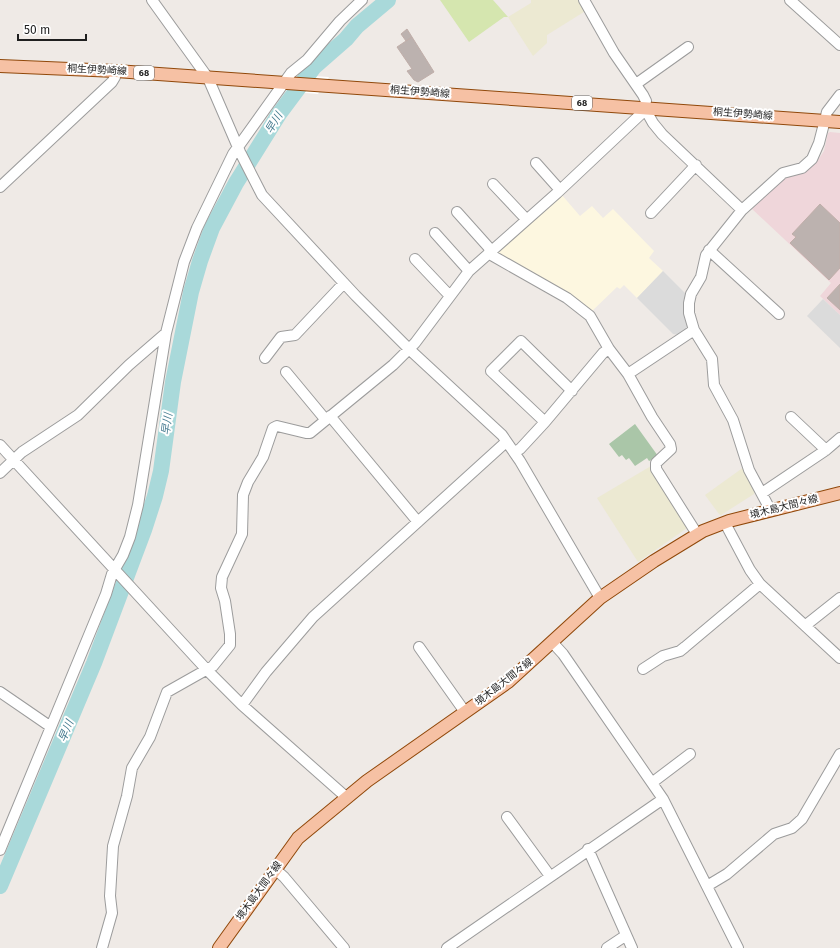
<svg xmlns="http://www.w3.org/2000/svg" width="840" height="948" font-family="'Fira Sans','Noto Sans JP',sans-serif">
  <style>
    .commercial { fill: #efd6da }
    .education { fill: #fdf7e0 }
    .farmland { fill: #ece9d2 }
    .grass { fill: #d5e6af }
    .cemetery { fill: #aac6a8 }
    .parking { fill: #dbdbdb }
    .pier { fill: #fff }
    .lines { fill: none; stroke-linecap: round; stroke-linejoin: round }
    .river { stroke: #a9d9da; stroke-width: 16 }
    .building { fill: #bcb2af; stroke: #c0aea9 }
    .minor-casing { stroke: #9c9c9c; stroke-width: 12 }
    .major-casing { stroke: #90480a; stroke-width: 14 }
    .minor { stroke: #fff; stroke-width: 10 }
    .major { stroke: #f6c1a4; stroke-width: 12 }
    .labels { text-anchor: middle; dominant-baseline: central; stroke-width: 4; stroke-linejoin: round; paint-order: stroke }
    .shield { fill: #fff; stroke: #626262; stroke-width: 1 }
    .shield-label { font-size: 9px; font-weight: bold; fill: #1f1f1f }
    .street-label { font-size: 10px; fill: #1f1f1f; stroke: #fff }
    .water-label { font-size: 11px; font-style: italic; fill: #477c91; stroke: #fff }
  </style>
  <rect width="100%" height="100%" fill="#efeae6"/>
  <path class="commercial" d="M830,132L840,133V315L820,296L831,283L752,209L786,176L807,169L818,160L824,151L828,133Z"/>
  <path class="education" d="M561,194L580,216L592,206L603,218L613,209L654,251L649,258L663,271L637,298L624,285L620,289L617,287L590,313L494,253Z"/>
  <path class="farmland" d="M531,0H581L587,10L547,35V43L533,56L508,17L531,3Z
    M651,466L690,526L638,562L597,498Z
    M744,467L756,489L754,494L721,515L719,514L705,495Z"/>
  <path class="grass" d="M440,0H493L508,17H504L469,42Z"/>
  <path class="cemetery" d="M635,424L658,456L649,461L647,458L635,466L629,458L626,460L622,455L619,457L609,444Z"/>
  <path class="parking" d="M663,271L686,294L683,311L688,329L679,335L673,334L637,298Z
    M823,299L840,315V348L807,316Z"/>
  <path class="pier" d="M294,75L329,77L318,94L283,91Z"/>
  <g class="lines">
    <path class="river" d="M0,886L94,663L144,530L155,496L161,471L173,382L191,292L200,261L212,228L236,183L279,114L314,67L346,39L357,26L388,0"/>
  </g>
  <path class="building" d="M407,29L412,37L406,41L401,34Z
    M412,37L434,72L418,82L414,80L407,71L412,69L397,47Z
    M820,204L840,223V268L829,280L790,243L796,237L792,234Z
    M840,284V310L827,298Z"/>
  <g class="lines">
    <g class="minor-casing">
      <path id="minor" d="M152,0L208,78L240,152L262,195L356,296L409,349L502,435L520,461L600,598
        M790,0L840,45
        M636,84L688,47
        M644,107L653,123L662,134L742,210
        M536,163L560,190
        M493,184L526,219
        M0,187L112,82L115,77L116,71
        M457,212L491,250
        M651,213L696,165
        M435,233L469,271
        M709,250L779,314
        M489,252L493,256L567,298L590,316L609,349L628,374L652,417L670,444L671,449L656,463V469L697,534
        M415,259L450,296
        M265,358L281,337L295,335L344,283
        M286,372L325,419
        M628,374L694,330
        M330,416L418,522
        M791,417L826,450
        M545,422L491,371L521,341L572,391
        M0,445L207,670L242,705L346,797
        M514,452L520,449L545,422L603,353L609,349
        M0,473L22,452L78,415L129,365L166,333
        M762,493L826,450L840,438
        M771,511L749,470L733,420L714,385L712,359L694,330L689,313V303L691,294L701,277L706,255L742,210L783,173L802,168L812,159L819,143L827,112L840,95
        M725,523L750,570L760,584L840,658
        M806,625L840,598
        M552,642L563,654L663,799L738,948
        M419,647L465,712
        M643,669L663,656L680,651L685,647L760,584
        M0,692L51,727
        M242,705L266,672L313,617L506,442
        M653,782L690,754
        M507,817L550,876
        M588,849L632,948
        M0,850L106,594L112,574L123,555L130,537L138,505L166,333L184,262L197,228L233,154L291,73L307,60L340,21L362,0
        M275,869L284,877L344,948
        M707,886L727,874L774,834L792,828L802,819L840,754
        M102,948L112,913L110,896L113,846L127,796L132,768L150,737L167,692L213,666L230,645V634L225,601L221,588L222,577L242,534L243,495L248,482L263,457L273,428L277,426L306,433H310L393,365L415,343L469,271L557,193L642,113L646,101L643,95L614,53L584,0
        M447,948L663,799
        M607,948L625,936"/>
    </g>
    <g class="major-casing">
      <path id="major" d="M0,66L116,71L840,122
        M219,948L298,838L367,781L508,682L600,598L654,561L703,531L729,521L840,493"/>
    </g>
    <use href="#minor" class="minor"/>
    <use href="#major" class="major"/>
  </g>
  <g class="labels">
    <g class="shield">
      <rect x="134" y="66" width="20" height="14" rx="3"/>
      <rect x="572" y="96" width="20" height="14" rx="3"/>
    </g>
    <g class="shield-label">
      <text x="144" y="73">68</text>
      <text x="582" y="103">68</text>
    </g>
    <g class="street-label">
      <text transform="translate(97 70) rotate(3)">桐生伊勢崎線</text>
      <text transform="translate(420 92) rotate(4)">桐生伊勢崎線</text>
      <text transform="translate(743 114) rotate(4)">桐生伊勢崎線</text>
      <text transform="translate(784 507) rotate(-14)">境木島大間々線</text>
      <text transform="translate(504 682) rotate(-38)">境木島大間々線</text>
      <text transform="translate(259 891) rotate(-54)">境木島大間々線</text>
    </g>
    <g class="water-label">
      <text transform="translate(274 123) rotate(-59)">早川</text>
      <text transform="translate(167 424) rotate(-82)">早川</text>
      <text transform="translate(66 731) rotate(-67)">早川</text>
    </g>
  </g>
  <path d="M18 34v6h68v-6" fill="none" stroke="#1f1f1f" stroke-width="2"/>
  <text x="24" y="34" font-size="12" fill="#1f1f1f" stroke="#ffffff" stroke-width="3" paint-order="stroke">50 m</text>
</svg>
